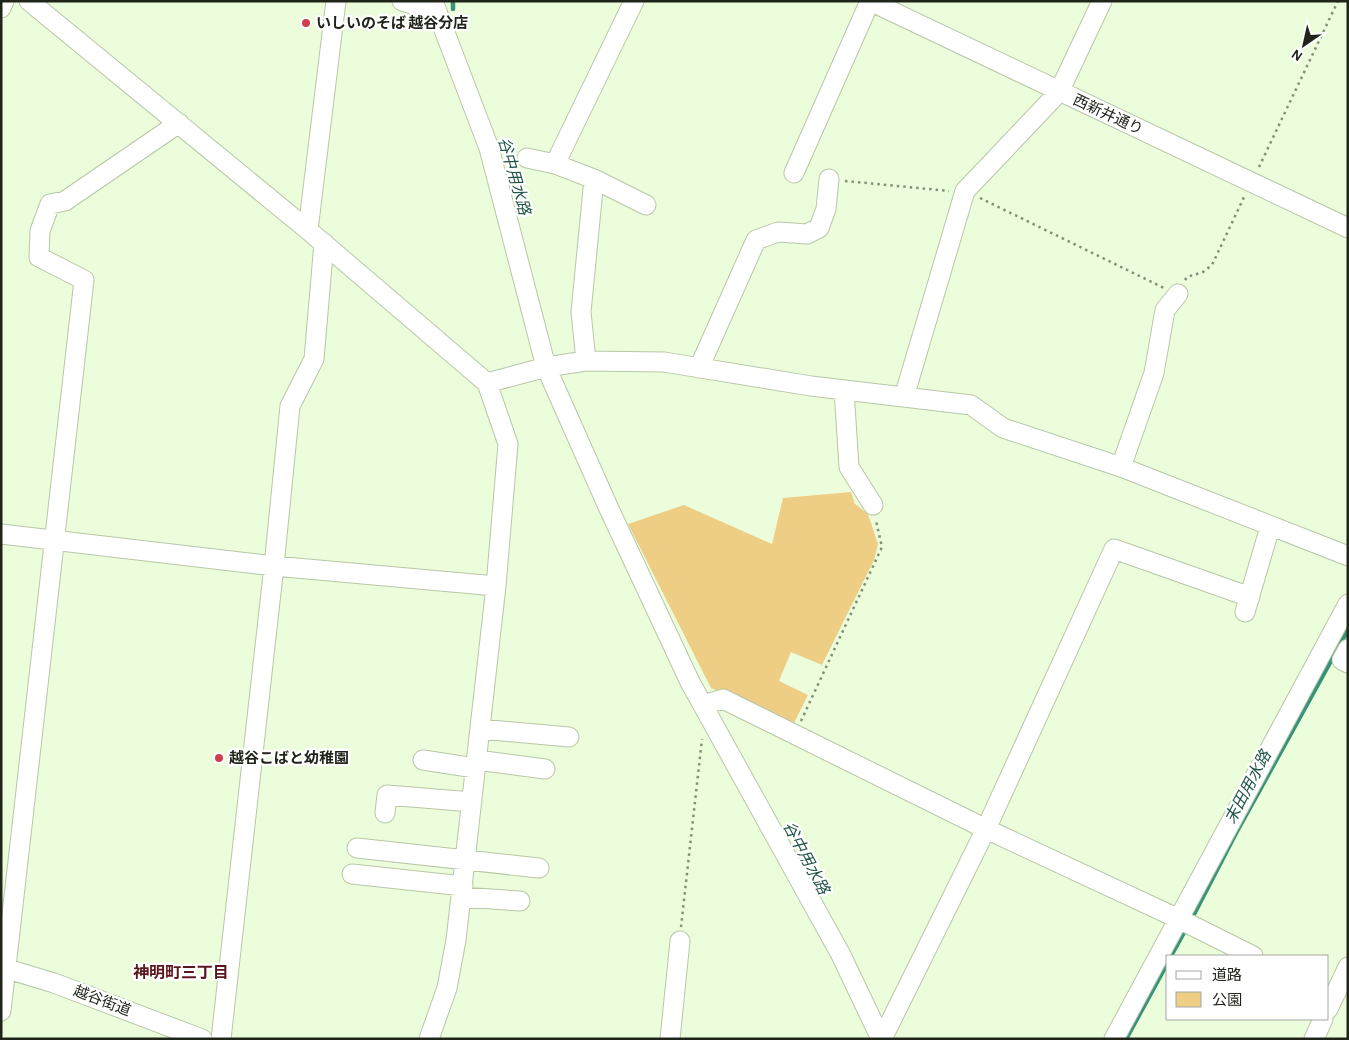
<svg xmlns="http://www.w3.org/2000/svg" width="1349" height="1040" font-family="'Alegreya Sans','Noto Sans JP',sans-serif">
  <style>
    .green { fill: #eecd85 }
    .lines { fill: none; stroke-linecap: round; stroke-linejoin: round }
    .stream { stroke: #369278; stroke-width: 4.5 }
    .minor-casing { stroke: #b7c7a7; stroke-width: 21 }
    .path { stroke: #848f79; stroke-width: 2.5; stroke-dasharray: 2.5 4; stroke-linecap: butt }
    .minor { stroke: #fff; stroke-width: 19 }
    .poi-dot { fill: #d03f4e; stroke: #fff; stroke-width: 2 }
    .labels { text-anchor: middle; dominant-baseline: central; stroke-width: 4.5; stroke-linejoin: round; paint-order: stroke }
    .poi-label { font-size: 15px; font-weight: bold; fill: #20251a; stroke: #fff; text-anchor: start }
    .street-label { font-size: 15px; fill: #20251a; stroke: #fff }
    .water-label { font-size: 16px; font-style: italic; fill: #225548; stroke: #fff }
    .neighbourhood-label { font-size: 16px; font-weight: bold; fill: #5b161d; stroke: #fff }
  </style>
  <rect width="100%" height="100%" fill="#ecfddc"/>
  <path class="green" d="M851,492L855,504L868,514L878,544L874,560L822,665L791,652L779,681L808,695L793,725L711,688L628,524L684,505L772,544L783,498Z"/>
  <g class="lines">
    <path class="stream" d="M453,9V1
      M1191,920L1236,833L1348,630
      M1171,956L1187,927
      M1126,1039L1168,962"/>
    <g class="minor-casing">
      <path id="minor" d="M29,1L308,230L487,383L508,444L496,586L456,940L447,988L429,1039
        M402,1L437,12
        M433,1L489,148L546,367L610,511L690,682L841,955L881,1039
        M870,1L1348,228
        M1,8L4,1
        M527,158L555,164L594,179L581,312L586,361
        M555,164L634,1
        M794,173L870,1
        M594,179L646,205
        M308,230L336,1
        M699,368L756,240L778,232L807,234L819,228L826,209L829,179
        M487,383L546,367L586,361L664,362L811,386L971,405L1003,428L1121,467L1348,556
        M844,390L849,467L873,505
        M904,397L965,191L1059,92L1102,1
        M1121,467L1154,373L1165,310L1178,294
        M1,534L274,566L496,586
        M1245,612L1270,527
        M1348,649L1342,660L1348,663
        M703,705L723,699L986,829L1179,919L1253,956
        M480,729L569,737
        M423,760L475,768
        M477,760L545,769
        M385,813L387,795L472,802
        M357,848L539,868
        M352,874L463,886
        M461,897L520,901
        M1,967L54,983L202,1039
        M1328,1009L1348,967
        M1,1011L84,280L39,257L40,231L50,204L65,201L179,123
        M221,1039L274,566L290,406L314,359L324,243
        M670,1039L680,941
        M882,1039L986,829L1114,549L1250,597
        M1114,1039L1348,604
        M1314,1039L1323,1019"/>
    </g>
    <path class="path" d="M1259,167L1338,1
      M845,181L949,191
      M980,198L1164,288
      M1185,280L1187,277L1203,272L1212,265L1245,195
      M801,721L882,547L876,521
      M681,927L702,739"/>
    <use href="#minor" class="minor"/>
  </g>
  <g class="poi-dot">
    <circle cx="306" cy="23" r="5"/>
    <circle cx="219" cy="758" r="5"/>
  </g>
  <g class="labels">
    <g class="poi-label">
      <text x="316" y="23">いしいのそば 越谷分店</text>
      <text x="229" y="758">越谷こばと幼稚園</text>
    </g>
    <g class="street-label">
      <text transform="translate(1108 115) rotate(25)">西新井通り</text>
      <text transform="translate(102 1001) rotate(21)">越谷街道</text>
    </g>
    <g class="water-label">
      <text transform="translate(514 176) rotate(74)">谷中用水路</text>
      <text transform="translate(1248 787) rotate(-62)">末田用水路</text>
      <text transform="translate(806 858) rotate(62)">谷中用水路</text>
    </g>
    <g class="neighbourhood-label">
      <text x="181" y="973">神明町三丁目</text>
    </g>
  </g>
  <rect width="1349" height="1040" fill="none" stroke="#20251a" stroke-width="5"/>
  <rect x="1166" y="955" width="162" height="65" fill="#ffffff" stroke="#a6a8a3"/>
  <rect x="1176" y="971" width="25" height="8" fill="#ffffff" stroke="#a6a8a3"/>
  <text x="1212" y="980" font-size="15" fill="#20251a">道路</text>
  <rect x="1176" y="992" width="25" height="15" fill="#eecd85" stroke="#a6a8a3"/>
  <text x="1212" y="1005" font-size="15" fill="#20251a">公園</text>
  <g transform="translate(1304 45) rotate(214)" stroke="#ffffff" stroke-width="4" paint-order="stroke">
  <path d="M0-4L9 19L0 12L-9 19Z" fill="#20251a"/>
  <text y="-8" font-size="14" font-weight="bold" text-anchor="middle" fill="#20251a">N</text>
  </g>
</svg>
